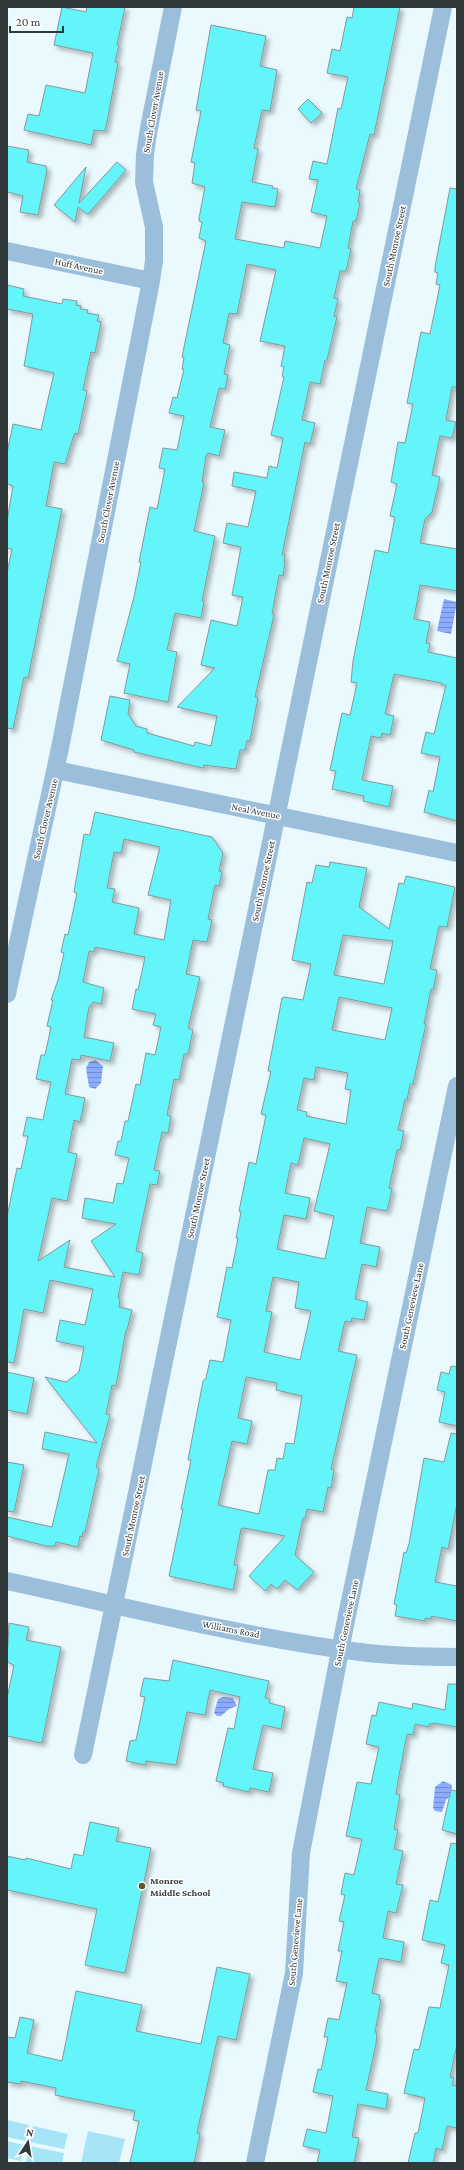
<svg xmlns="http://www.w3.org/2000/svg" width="464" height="2170" font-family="'Crimson Pro',serif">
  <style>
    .grass { fill: #a8e4f8 }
    .water { fill: url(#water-rules) }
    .building { fill: #63f5f9; stroke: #869899; fill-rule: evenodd; filter: url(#shadow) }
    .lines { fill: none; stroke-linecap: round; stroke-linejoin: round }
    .minor { stroke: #9bbeda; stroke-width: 18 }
    .poi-dot { fill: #5c5925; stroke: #fff; stroke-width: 1.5 }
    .labels { text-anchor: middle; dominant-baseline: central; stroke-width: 3; stroke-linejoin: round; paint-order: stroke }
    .street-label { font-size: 10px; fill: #31393b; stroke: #fff }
    .poi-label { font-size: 10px; font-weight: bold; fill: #31393b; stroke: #fff; text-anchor: start }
  </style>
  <defs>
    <pattern id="water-rules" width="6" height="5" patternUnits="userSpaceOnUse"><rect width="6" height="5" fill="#8bacfe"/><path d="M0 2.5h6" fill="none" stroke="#728dcf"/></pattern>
    <filter id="shadow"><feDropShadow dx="3.5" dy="3.5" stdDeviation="2" flood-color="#0004"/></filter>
  </defs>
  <rect width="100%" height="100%" fill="#eaf9fe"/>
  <path class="grass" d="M7,2120L29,2125L25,2141L7,2137Z
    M33,2126L68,2134L64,2149L30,2142Z
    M88,2131L125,2139L119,2163H81Z
    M7,2141L24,2145L21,2161L7,2158Z
    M29,2146L64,2153L62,2163L26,2162Z"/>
  <path class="water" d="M444,599L457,602L451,634L437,631Z
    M95,1060L103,1066L101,1083L95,1089L89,1087L86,1068L89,1062Z
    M223,1697L233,1698L237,1706L229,1709L221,1716H217L214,1713L218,1699Z
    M443,1781L452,1785L451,1795L446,1800L442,1812L435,1811L433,1808L435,1787Z"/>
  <path class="building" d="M62,7L86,12L87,7H125L117,45H119L115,62L118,63L107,122L105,131L94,130L91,145L24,130L28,114L39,116L46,85L85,93L93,53L54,45Z
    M354,7H400L374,135L370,134L356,189L360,190L358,202L360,203L356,221H353L348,248L351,249L346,271H340L334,298L338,299L334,316L337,317L327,360H325L320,384L310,382L302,420L315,423L310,444L305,442L282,555H285L284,561L285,562L283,576L279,575L272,614L274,615L255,697H258L250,741L247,740L245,750H240L236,769L204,765L203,768L134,752V750L101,740L110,696L130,700L128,714L136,726L147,729V733L194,746L195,742L211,746L217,716L177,707L215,668L201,665L211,620L237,626L243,597L232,595L241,547L223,543L227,523L248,527L256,491L232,486L234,472L267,478L269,466L277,468L283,438L271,435L284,377L282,376L284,367L281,366L285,346L260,341L276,270L247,264L237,314L229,313L223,343L230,345L224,374L228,375L225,389L219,388L210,427L225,430L219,456L208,453L206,456L202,482L204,483L194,531L215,536L202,601H204L201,618L175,613L167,650L177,652L168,702L124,693L130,664L117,661L134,597L141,562H139L150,507L157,509L165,469L159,468L163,448L177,450L184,416L169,413L173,397L177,398L184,369H182L184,358L182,357L206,241L199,238L202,222L199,221V218L205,187L192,183L195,163L191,162L201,111L196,110L211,25L266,36L260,66L277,70L270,111L262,110L254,148L258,149L252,182L273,186L272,188L278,189L275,207L242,202L235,239L284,248L285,241L320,248L327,216L311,212L318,180L309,179L313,161L327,164L338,108L341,109L348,77L327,73L332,49L340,51L347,17L352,18Z
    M308,99L322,113L311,123L298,109Z
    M7,146L29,150L27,162L46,166L47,170L38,215L20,212L23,196L7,192Z
    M117,162L126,170L89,213L87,214L78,207L75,222L54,205L86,167L79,203Z
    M450,188L457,189V387H452L446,420L456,422L452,438L440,436L432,475L440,477L432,512L425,519L420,543L457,549V591L420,585L414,619L430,622L426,643L430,644L428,652L457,658V821L424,812L429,790L433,792L440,757L421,753L426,732L434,734L446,685H441L442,683L394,674L385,714L394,716L390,735L382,733L381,738L371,736L362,780L393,786L389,807L363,801L364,796L332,789L336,771L330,770L342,713L350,715L357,683L351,682L353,661L375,550L388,553L395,517L390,516L397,484L391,482L398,442L405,443L413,404L407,403L421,332L430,334L440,285L436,284L438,273L435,272V267Z
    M7,285L24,289L23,296L62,304L63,299L77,301L76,305L81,306L80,309L88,310L87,313L99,315L97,321L101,322L95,353L91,352L83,390L87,391L78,434L75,433L73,438L65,464L54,462L46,506L62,509L28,678L24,677L13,729L7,728V573L12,549L7,548V521L13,486L7,484V453L13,424L41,430L54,373L24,366L33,314L7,309Z
    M95,812L212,837L223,853L219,871L222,872L219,886L215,885L208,919L212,920L207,942L193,940L186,974L200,977L188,1028L193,1030L188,1054H184L179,1080L174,1079L167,1115L171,1116L168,1133L162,1132L154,1170L160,1171L157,1185L150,1184L136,1251L143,1253L139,1275L123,1272L118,1298L120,1299L119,1307L132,1310L127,1330H126L116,1386L112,1385L106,1414L110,1415L96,1467L99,1469L85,1532H83L82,1537L80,1536L78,1547L56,1542L55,1546H46L7,1536V1517L52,1527L69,1454L42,1449L45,1432L97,1443L45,1377L66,1382L79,1372L84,1347L56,1341L60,1320L85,1325L93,1289L50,1280L43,1313L24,1309L14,1363L7,1362V1217L17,1168L21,1169L28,1136H23L27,1117L43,1120L51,1082L36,1079L41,1055H45L51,1027L47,1026L53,1000H51L58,980L64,953L61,952L65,934L68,935L77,893L74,892L84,834L90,835ZM124,839L160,847L148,895L171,900L164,940L134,934L139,908L112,902L115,889L107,888L114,852L121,853ZM95,947L145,957L138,990L136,989L132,1009L156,1014L153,1025L161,1027L155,1055L146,1053L140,1085L136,1084L128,1121H125L121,1141H118L115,1155L129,1158L123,1184L117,1183L113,1203L85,1198L82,1218L116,1224L91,1241L115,1277L64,1267L70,1240L38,1261L52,1198L67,1201L77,1154L68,1152L74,1120L80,1122L85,1098L65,1094L72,1059L80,1060L81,1055L110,1061L114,1043L84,1037L89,1007L93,1002L101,1004L104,988L83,982L89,951L94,952Z
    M330,862L367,868L359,907L389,929L399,883L404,884L406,876L455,887L447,927L439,926L430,969L437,970L433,990L431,989L424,1024H426L413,1084H410L407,1100L405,1099L398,1130L404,1131L400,1150H397L389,1188L392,1189L387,1211L367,1207L360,1243L380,1247L376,1267L362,1264L355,1299L368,1302L364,1320L352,1318L351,1322L345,1321L338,1351L357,1355L331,1469L334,1470L331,1488L328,1487L323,1512L307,1509L305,1518H303L295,1555L314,1572L297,1590L285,1580L277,1589L271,1584L265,1591L249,1576L285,1536L244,1528L241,1529L234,1565H238L233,1590L169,1576L183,1509H181L191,1460H188L203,1381L206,1378L210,1360L223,1362L231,1320L217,1317L227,1267L232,1268L238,1238H236L241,1212L239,1211L249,1162L256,1164L266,1115L261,1114L271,1071H268L282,998L284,997L303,1000L311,964L292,960L307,882L312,883L316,865L329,867ZM343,935L393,941L384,984L334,975ZM339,997L392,1008L385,1040L332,1030ZM316,1067L348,1073L345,1089L351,1090L346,1124L306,1116L307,1112L297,1110L304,1078L314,1080ZM304,1138L330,1144L314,1211L334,1216L325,1259L277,1249L284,1215L306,1219L310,1198L285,1193L291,1163L298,1165ZM273,1277L299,1282L295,1308L311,1311L300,1360L264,1352L272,1312L266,1311ZM246,1377L277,1383L276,1390L302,1396L294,1444L286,1443L283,1459L277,1458L275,1470H268L259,1514L218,1505L232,1441L247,1444L252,1421L238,1418Z
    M451,1366L457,1367V1426L439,1422L445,1392L437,1390L441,1372L449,1374Z
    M7,1372L34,1378L27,1414L7,1410Z
    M451,1433L457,1434V1504L448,1549L442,1547L435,1582L457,1586V1621L431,1616V1619L425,1618V1621L395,1616L397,1605L394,1604L404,1552L406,1553L409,1544L424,1458L444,1462Z
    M7,1462L24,1465L14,1512L7,1511Z
    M9,1623L29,1627L26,1640L61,1647L42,1743L7,1736V1698L14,1665L7,1662Z
    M173,1660L269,1681L265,1698L270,1699L269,1703L285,1707L281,1729L263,1725L253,1769L273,1773L269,1792L250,1788L249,1792L223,1786L224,1783L216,1781L228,1728L234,1729L240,1697L210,1690L205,1715L187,1712L176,1765L146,1761L145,1765L126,1761L130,1741L136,1740L145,1697L140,1696L144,1678L169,1681Z
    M448,1684H457V1727L433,1723V1724H429V1727L415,1724L413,1735L407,1734L398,1781L396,1794L400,1795L394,1829L398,1830L394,1849L403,1851L396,1884L403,1885L396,1913L388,1911L383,1938L404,1942L401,1962L379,1958L372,1993L380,1995L379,2000H381L375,2032L377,2033L376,2044L366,2090L388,2094L386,2109L358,2104L352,2137L359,2138L354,2163H317L320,2150L303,2146L307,2129L326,2133L333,2096L313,2092L318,2069L321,2070L328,2037H324L328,2018L339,2020L347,1983L336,1981L342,1951H338L344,1922L339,1921L345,1895L341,1894L345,1873L354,1875L362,1839L346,1836L357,1782L371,1784L379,1747L366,1744L372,1715L376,1716L379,1702L412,1709L413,1703L445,1710Z
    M451,1790L457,1791V1834L442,1830Z
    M90,1822L119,1828L116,1841L151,1848L125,1973L85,1965L97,1909L7,1890V1856L25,1860L26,1858L71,1869L74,1854L83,1856Z
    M451,1843L457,1844V2044L450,2077L454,2078L452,2085L457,2086V2128L447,2126L442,2150L436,2148L433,2163H408L415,2133H418L425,2098L404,2093L414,2049L419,2050L429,2007L440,2008L449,1965L441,1963L445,1945L422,1940L430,1900L438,1902Z
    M217,1967L250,1974L236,2040L218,2036L197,2133L200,2134L194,2163H130L139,2121L133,2120L135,2111L55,2095L56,2088L21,2081V2084L7,2082V2037L15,2038L20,2017L34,2020L27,2053L62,2061L76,1991L142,2005L136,2031L201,2044Z"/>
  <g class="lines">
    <path class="minor" d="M7,251L151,281
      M56,770L457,853
      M7,994L60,748L151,281L154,261V227L144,182L145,154L149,128L173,7
      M7,1581C124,1606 241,1637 360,1652C392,1656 425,1657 457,1657
      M83,1755L443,7
      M255,2163L294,1973L301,1853L345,1625L457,1086"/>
  </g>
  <circle class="poi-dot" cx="142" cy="1886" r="4"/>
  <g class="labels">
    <g class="street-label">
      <text transform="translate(153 112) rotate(-80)">South Clover Avenue</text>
      <text transform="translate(394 246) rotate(-78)">South Monroe Street</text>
      <text transform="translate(79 266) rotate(12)">Huff Avenue</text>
      <text transform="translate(108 502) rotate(-79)">South Clover Avenue</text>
      <text transform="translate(328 563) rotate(-78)">South Monroe Street</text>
      <text transform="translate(256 811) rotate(11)">Neal Avenue</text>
      <text transform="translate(45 819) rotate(-77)">South Clover Avenue</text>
      <text transform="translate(263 881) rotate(-78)">South Monroe Street</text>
      <text transform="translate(198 1198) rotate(-78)">South Monroe Street</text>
      <text transform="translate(411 1306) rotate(-78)">South Genevieve Lane</text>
      <text transform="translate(133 1516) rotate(-78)">South Monroe Street</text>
      <text transform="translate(346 1623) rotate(-78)">South Genevieve Lane</text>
      <text transform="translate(231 1629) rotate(11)">Williams Road</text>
      <text transform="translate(295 1942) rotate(-85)">South Genevieve Lane</text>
    </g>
    <g class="poi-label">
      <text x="150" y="1880">Monroe<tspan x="150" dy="12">Middle School</tspan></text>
    </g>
  </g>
  <rect width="464" height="2170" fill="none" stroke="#31393b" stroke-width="16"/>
  <g transform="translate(28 2142) rotate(12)" stroke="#ffffff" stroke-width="3" paint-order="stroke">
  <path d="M0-3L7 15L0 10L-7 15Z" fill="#31393b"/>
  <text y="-6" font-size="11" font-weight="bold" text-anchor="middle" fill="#31393b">N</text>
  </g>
  <path d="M10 26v6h53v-6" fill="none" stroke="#31393b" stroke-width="2"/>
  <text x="16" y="26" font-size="12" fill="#31393b" stroke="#ffffff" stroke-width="3" paint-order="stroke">20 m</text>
</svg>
